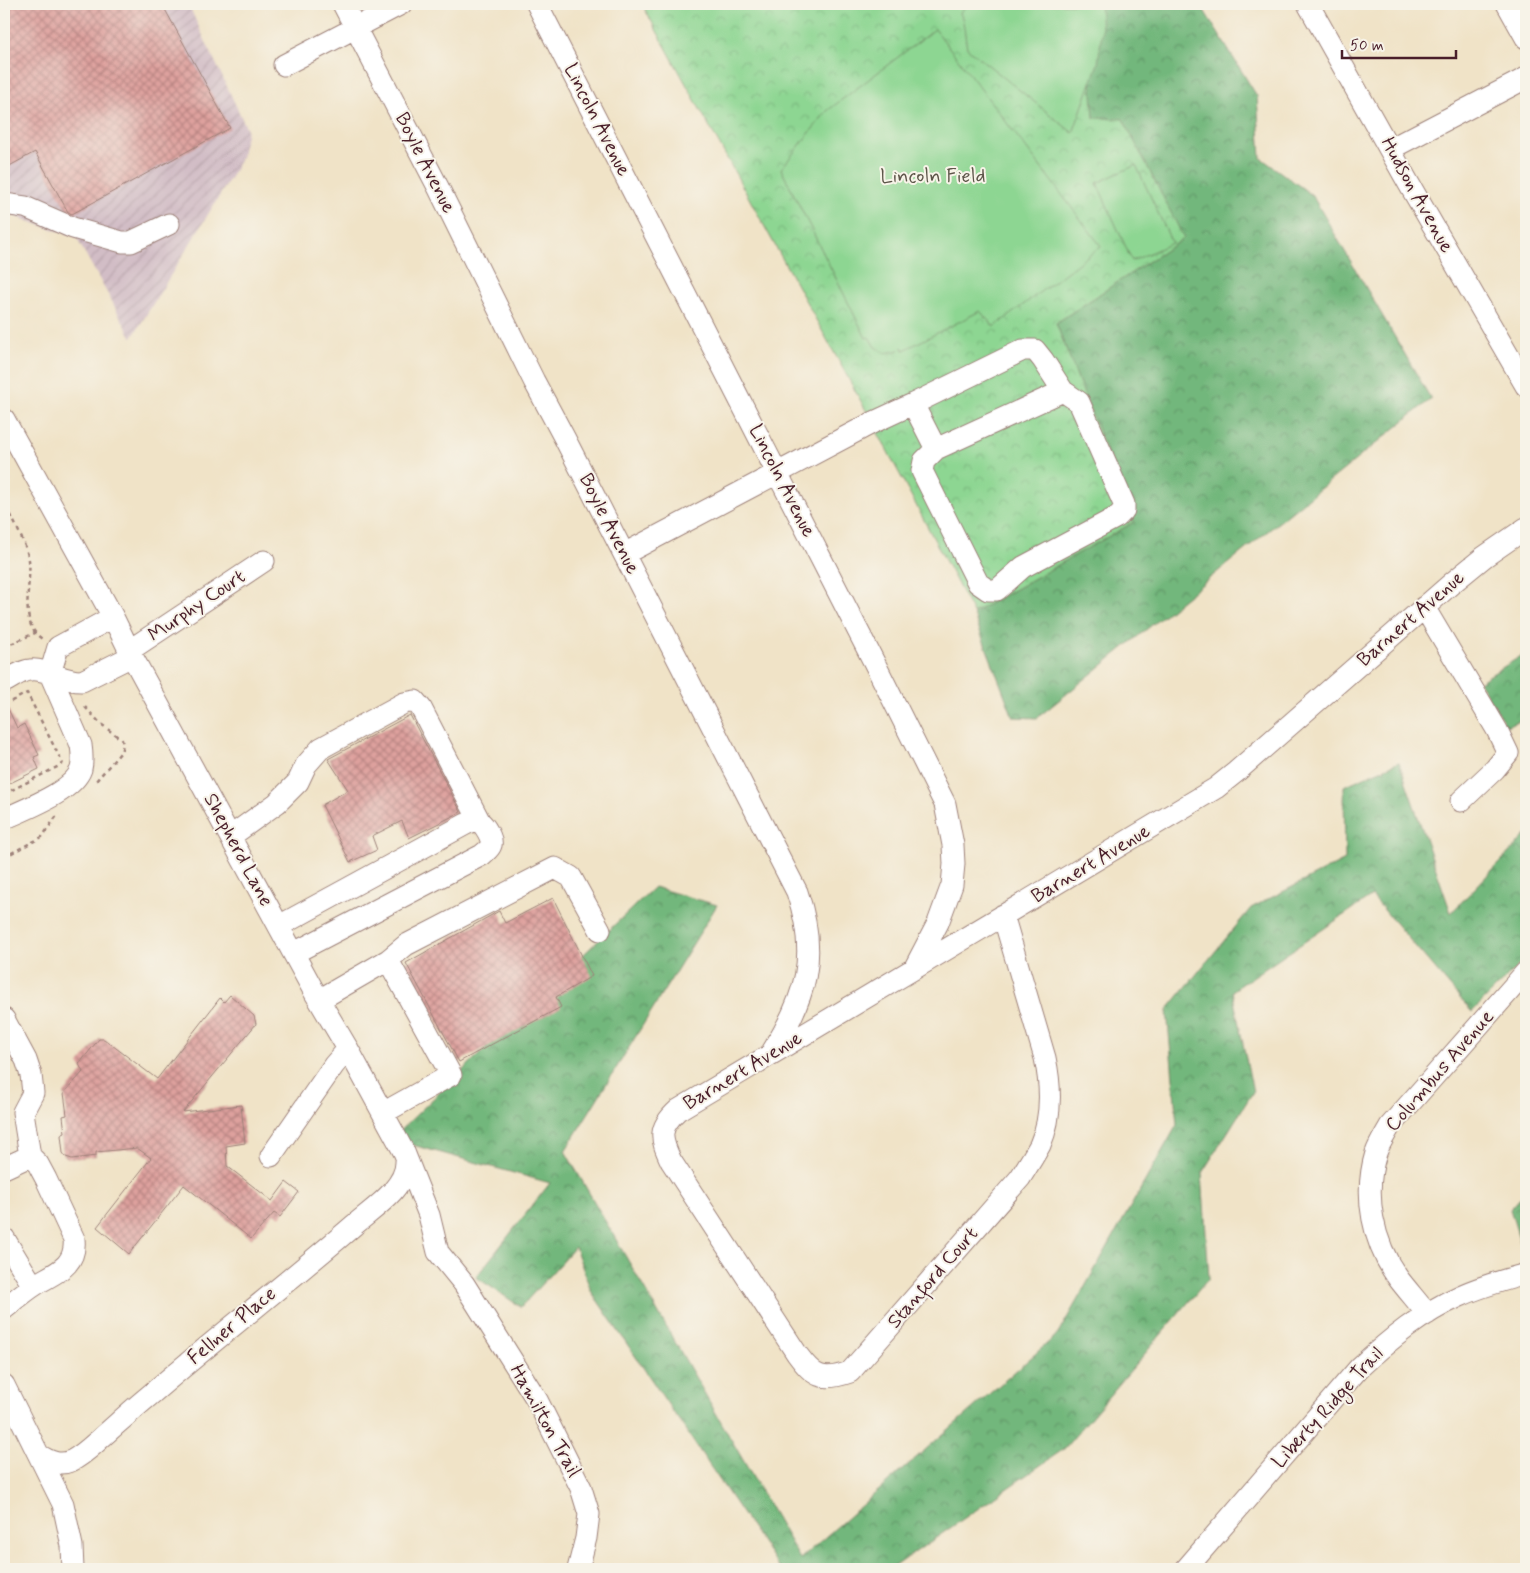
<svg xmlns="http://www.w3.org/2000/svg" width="1530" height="1573" font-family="Mynerve,sans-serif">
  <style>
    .industrial { fill: url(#industrial-furrows) }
    .forest { fill: url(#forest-crowns); stroke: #5e6b54 }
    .park { fill: url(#park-crowns); stroke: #6c7a5e }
    .garden { fill: #8dd692; stroke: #6c7a5e }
    .building { fill: url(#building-cross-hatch) }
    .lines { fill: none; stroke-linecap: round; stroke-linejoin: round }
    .minor-casing { stroke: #9d8179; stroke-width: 23 }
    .path { stroke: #9d8179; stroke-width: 2.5; stroke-dasharray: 4 4; stroke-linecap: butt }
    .minor { stroke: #fff; stroke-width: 21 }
    .labels { text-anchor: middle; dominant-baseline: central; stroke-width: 4; stroke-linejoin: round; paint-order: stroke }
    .street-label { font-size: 20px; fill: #4a1f2b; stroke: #f7f3e8 }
    .park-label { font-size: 20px; fill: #5e564a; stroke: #f7f3e8 }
  </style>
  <defs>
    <pattern id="industrial-furrows" width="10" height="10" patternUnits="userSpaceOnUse" patternTransform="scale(1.25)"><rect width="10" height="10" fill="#d2bdc6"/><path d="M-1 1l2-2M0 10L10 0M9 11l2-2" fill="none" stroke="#b6a2aa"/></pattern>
    <pattern id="forest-crowns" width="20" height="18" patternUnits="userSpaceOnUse" patternTransform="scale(1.25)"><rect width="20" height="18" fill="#72b77c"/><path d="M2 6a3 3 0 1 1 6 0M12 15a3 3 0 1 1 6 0" fill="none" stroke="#609466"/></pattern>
    <pattern id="park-crowns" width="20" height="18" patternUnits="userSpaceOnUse" patternTransform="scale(1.25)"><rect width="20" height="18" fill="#8dd692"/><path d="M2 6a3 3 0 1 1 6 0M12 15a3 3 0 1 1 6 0" fill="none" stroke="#7bb77e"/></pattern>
    <pattern id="building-cross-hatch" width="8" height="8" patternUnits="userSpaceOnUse" patternTransform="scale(1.25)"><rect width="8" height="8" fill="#dea19e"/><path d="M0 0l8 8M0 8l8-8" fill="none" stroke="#b68381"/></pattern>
  </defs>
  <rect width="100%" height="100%" fill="#f7f3e8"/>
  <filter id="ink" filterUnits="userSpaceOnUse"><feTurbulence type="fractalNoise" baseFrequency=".02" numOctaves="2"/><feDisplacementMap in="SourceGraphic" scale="10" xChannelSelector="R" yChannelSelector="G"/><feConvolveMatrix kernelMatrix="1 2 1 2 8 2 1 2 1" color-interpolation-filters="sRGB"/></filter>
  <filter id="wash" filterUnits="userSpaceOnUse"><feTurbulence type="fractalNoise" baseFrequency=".0096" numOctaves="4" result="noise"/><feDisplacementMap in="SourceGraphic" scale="20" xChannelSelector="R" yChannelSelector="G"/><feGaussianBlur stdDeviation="1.12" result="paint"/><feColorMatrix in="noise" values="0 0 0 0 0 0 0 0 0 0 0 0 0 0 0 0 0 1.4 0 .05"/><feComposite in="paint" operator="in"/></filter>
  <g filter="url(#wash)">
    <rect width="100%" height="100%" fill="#f0e3c7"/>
    <path class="industrial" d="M4,4H188L247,129L242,156L231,177L132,338L76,237L4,213Z"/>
    <path class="forest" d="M1080,4H1200L1257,96L1261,158L1312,195L1431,399L1037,718L1013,717L973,613L1134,522L1056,323L1184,238L1153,180L1094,118L1086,17Z
      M1526,653V718L1506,726L1479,682Z
      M1399,762L1451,913L1526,835V958L1472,1012L1372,896L1232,991L1253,1092L1202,1173L1209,1278L1064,1449L891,1569H780L591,1291L575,1247L521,1307L476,1277L550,1183L391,1139L654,887L717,905L565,1151L800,1559L1058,1334L1177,1125L1167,1010L1251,908L1345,860L1344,786Z
      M1526,1192V1261L1510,1209Z"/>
    <path class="park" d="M642,4H1080L1086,17L1094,118L1123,119L1184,238L1056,323L1134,522L973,613L868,414Z"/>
    <path class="garden" d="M967,4H1100L1102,31L1098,63L1073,133L967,48C965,38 964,19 960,13Z
      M935,29L1101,246L994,327L980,311L904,350L902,347L899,350L886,353L875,347L869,337L866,338L781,169L827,111Z
      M1136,165L1172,243L1132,261L1097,183Z"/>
    <g id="blocks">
      <path class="building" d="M4,4H162L230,128L72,214L68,212L35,152L4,169Z
        M4,700L17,728L24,724L39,755L34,757L39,769L4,786Z
        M410,715L461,812L409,838L402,821L372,836L377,850L350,862L322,805L348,790L328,759Z
        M553,898L592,976L556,997L561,1007L459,1062L406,963L499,911L505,923Z
        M230,995L254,1016L256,1024L183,1112L241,1105L245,1143L226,1146L227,1166L272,1201L286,1182L299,1192L280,1217L274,1213L251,1239L184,1185L129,1254L97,1227L151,1158L137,1148L96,1152V1156L72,1159L66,1157L63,1153L61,1135L65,1133L63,1116L67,1115L64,1093L83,1072L79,1064L99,1039H104L157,1079L220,998L224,1002Z"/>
    </g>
  </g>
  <g filter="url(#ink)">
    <use href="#blocks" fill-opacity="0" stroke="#9d8179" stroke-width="1"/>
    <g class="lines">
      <g class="minor-casing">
        <path id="minor" d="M343,4L438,187L534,381L565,439L797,892C819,956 806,997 772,1052
          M537,4L875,664L945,804L953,845L954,864L952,885L938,923L914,969
          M1308,4L1409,184L1526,386
          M1507,4L1526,38
          M284,65L401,4
          M1390,149L1526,78
          M4,204L25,207L73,228L122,242H131L169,224
          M4,419L113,617L132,656L316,995L348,1049L404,1152L429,1215L438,1252L464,1284L537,1400L581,1488L589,1514L586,1538L578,1569
          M936,449L924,461L922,471L978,583L988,590H997L1023,567L1117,517L1124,510V504L1079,402L1063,391
          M624,554L872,423L913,404L936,449L1063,391L1043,360L1035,350H1023L913,404
          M1424,607L1497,730L1508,753L1495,769L1461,801
          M130,650L264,561
          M4,682C11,679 22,670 30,670C46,668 65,682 82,681L132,656
          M4,819C25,809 73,792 81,769C83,761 82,752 81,745L50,674L58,647L113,617
          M231,836L277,803L298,782L306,765L321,748L404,703L415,701L421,708L480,822
          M1003,915L1045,1058C1051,1086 1052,1118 1040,1145C1034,1156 1027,1167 1020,1178L850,1372C822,1382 814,1377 797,1354L671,1161C660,1138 658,1128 678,1110L1216,788L1236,772L1451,584L1484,557L1526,528
          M279,926L466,824L474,821L480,822C485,826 493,839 491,845C490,849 485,852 482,855L294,953
          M388,960L406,945L555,868L571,877L600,930
          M319,1000L388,960L451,1075L383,1113
          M4,1019L26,1060L31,1075L33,1093L23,1112L30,1156L38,1164L46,1179L74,1239C77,1267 54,1273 35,1285C24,1292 14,1301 4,1309
          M271,1156L334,1065L348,1049
          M4,1168L30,1156
          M4,1238L33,1286
          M1427,1314C1418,1302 1407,1290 1398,1278C1373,1243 1363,1195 1376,1153C1379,1144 1385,1135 1390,1126L1526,972
          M4,1385L63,1504L72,1546L73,1569
          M39,1455C49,1461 59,1466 71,1461C82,1456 92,1446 101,1438C117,1424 133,1409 149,1396C216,1338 286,1284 353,1226C371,1210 407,1188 406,1161
          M1186,1569L1359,1368C1390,1339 1422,1313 1460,1296C1481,1286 1504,1280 1526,1274"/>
      </g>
      <path class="path" d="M4,500C11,517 26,543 29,560C32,584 17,625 44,640
        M4,647L35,633
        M4,705L27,693L63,764
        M85,707L101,724L122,740L123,745L121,752L96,781
        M4,794L63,764
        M4,857L42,837L58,814"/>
      <use href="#minor" class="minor"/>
    </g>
  </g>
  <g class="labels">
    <g class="street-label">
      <text transform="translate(597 120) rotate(63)">Lincoln Avenue</text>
      <text transform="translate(425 163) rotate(63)">Boyle Avenue</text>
      <text transform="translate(1417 195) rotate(61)">Hudson Avenue</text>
      <text transform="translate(782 481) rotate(63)">Lincoln Avenue</text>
      <text transform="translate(609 524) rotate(63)">Boyle Avenue</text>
      <text transform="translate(197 606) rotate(-34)">Murphy Court</text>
      <text transform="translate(1411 619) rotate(-41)">Barnert Avenue</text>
      <text transform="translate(238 850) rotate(62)">Shepherd Lane</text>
      <text transform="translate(1091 864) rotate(-31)">Barnert Avenue</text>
      <text transform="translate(743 1071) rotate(-31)">Barnert Avenue</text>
      <text transform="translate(1440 1071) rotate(-49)">Columbus Avenue</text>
      <text transform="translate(933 1278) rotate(-49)">Stanford Court</text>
      <text transform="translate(232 1326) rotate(-40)">Fellner Place</text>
      <text transform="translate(1328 1408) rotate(-48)">Liberty Ridge Trail</text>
      <text transform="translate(545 1421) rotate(61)">Hamilton Trail</text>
    </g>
    <g class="park-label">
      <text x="933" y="176">Lincoln Field</text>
    </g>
  </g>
  <rect width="1530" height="1573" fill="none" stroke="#f7f3e8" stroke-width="20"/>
  <path d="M1342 50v8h114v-8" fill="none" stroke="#4a1f2b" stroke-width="2.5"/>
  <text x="1350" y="50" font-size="15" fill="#4a1f2b" stroke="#f7f3e8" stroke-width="4" paint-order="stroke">50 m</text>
</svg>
